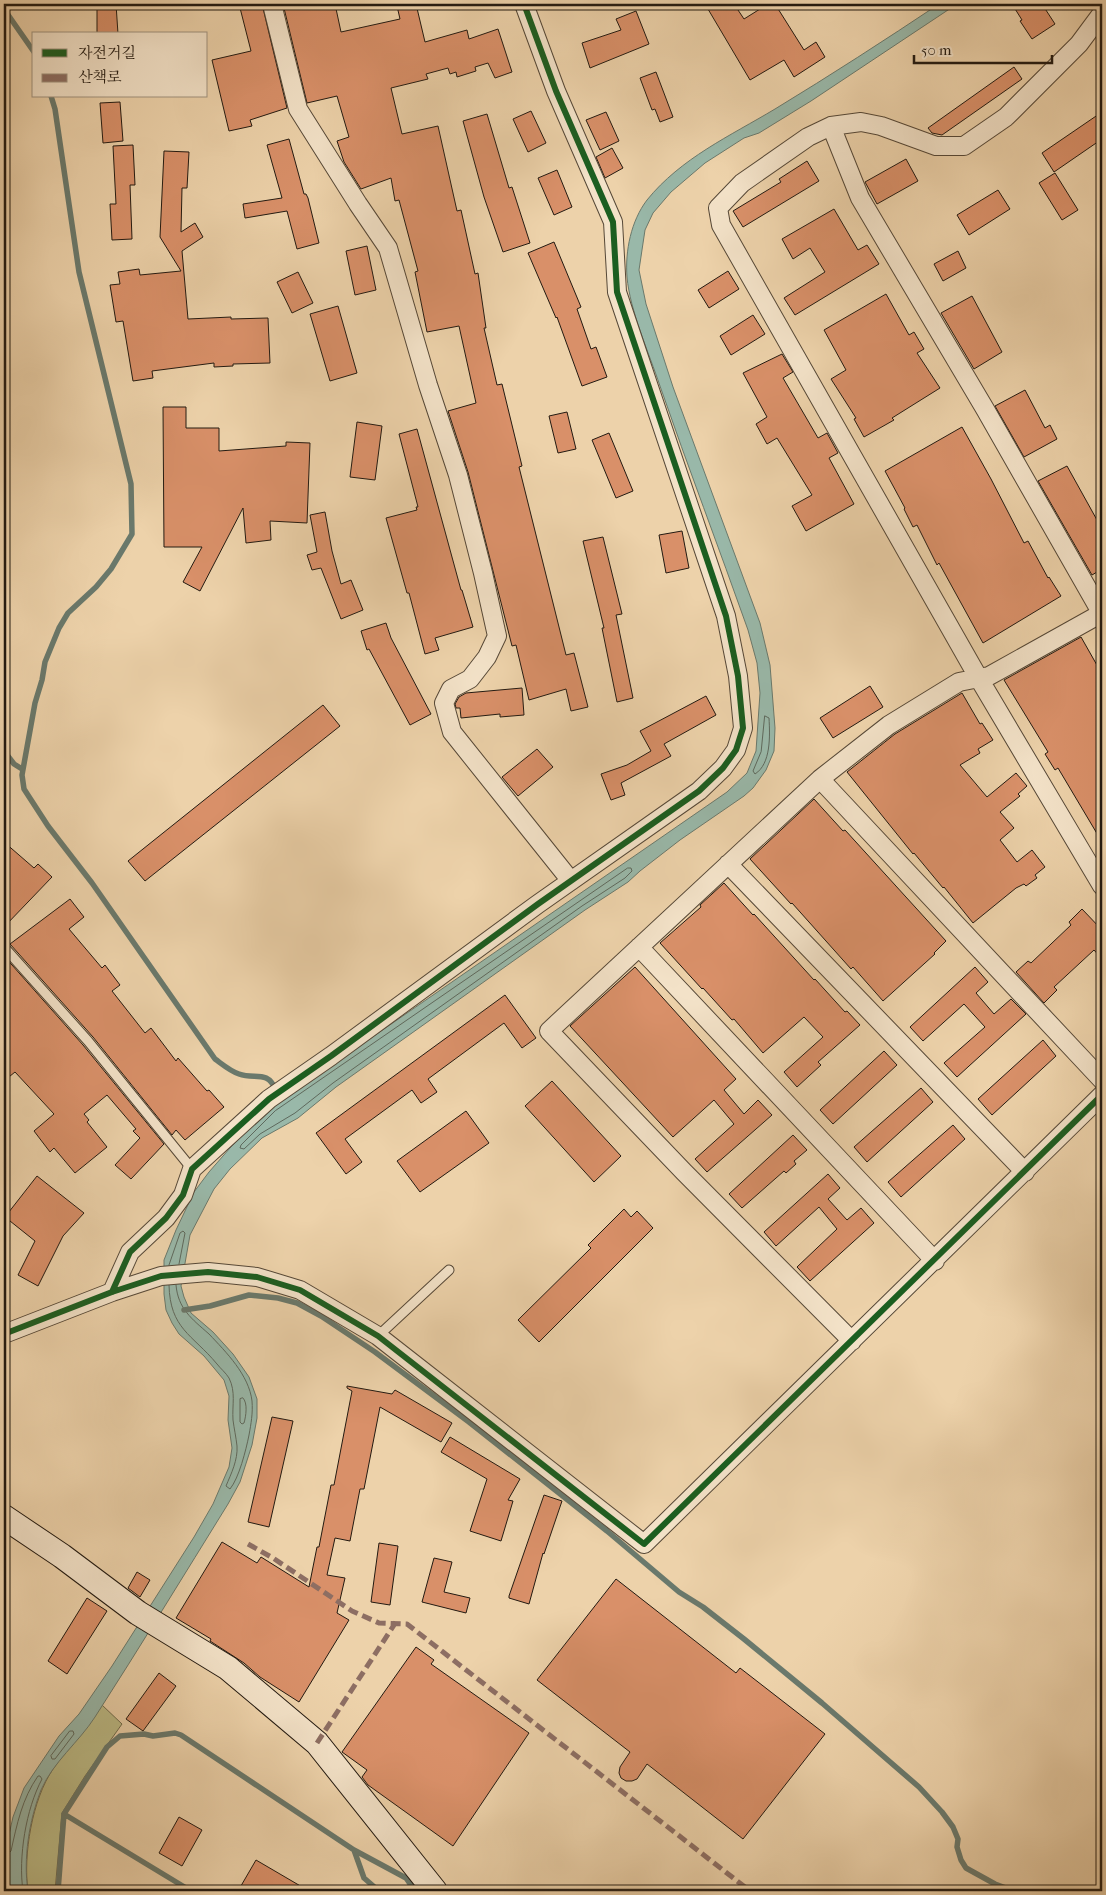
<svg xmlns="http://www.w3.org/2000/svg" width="1106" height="1895" font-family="'IM FELL French Canon','Noto Serif KR',serif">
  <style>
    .green { fill: #bcbb86; stroke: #706a4c }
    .water { fill: #99b8a9; stroke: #6a796c }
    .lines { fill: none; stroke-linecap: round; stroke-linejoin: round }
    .shore { stroke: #5e695d; stroke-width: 1 }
    .stream { stroke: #6a796c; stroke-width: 5.5 }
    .building { fill: #d99069; stroke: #231a11 }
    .lane-casing { stroke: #564837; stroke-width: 11 }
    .street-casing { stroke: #564837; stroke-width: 20 }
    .secondary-casing { stroke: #231a11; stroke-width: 26 }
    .lane { stroke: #f3e2c8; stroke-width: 9 }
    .street { stroke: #f3e2c8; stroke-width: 18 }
    .secondary { stroke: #f3e2c8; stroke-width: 24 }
    .quiet { stroke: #8d6e63; stroke-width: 5; stroke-dasharray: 10 5; stroke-linecap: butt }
    .cycleway-casing { stroke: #f3e2c8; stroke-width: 9 }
    .cycleway { stroke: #1b5e20; stroke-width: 6 }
  </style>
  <rect width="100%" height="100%" fill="#edd2aa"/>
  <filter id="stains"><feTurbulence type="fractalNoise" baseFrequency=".004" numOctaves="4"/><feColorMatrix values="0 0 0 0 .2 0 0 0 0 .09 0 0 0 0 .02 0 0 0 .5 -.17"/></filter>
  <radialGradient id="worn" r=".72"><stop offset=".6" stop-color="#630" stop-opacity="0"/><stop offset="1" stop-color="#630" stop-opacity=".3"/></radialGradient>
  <path class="green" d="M102,1705L122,1724L85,1776L62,1813L55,1891H28C23,1855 32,1800 53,1769C68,1747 88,1728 102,1705Z"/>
  <path class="water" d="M939,4H957L811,101L759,133L744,138L705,163L671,192L653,213L645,230L639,270L646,304L673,387L760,623L770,665L775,728L774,751L766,770L753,788L744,796L680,840L640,871L628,882L585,910L336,1087L298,1118L262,1138L230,1169L214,1189L190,1235L181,1286L184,1297L191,1313L213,1332L233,1354L249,1377L257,1399V1418L252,1445L240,1482L228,1504C184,1575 140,1647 95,1717C79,1742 53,1762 41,1790C29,1821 23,1859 28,1891H8L4,1877L6,1848L13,1817L24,1788L59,1736L79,1714L112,1666L194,1537L213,1504L229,1467L232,1448L228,1420L229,1396L224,1380L204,1356L179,1334L172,1323L166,1310L164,1294V1260L176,1230L194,1192L209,1172L230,1148L271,1107L727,792L747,773L756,751L760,693L757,663L748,630C719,548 688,467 660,386C649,353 630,311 627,277C625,251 631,221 647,200C681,158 730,136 775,109C831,75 885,40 939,4Z"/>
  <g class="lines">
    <path class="shore" d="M765,716L769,718C770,736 771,764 755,774L753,771L761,752Z
      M628,868H631L632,871L625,878L582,906L333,1083L295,1113L260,1134L244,1149L240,1148L241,1145L275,1111Z
      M169,1265L180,1233L183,1231L185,1233L179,1264
      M169,1285C170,1329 192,1334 217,1364C220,1368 226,1373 229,1378C236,1392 232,1405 233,1420C234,1428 236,1437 237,1446C238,1460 231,1474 226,1486L230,1489C239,1478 246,1450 249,1435C251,1424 253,1413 252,1401C249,1375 226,1352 209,1334C192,1319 178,1309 176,1285
      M243,1398C248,1403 246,1416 244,1423L242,1424L240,1422V1399Z
      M70,1731H73L74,1734L55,1759H52L51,1756Z
      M4,1854H8L11,1851C17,1824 22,1799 38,1776H40L42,1779C26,1809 18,1857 23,1891"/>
    <path class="stream" d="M4,9L34,52
      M51,96L55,109L79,272L131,484L132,534L111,569L96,587L68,613L59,628L45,662L42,680L35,703L22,775L24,789L48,826L92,883L215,1059C222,1064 230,1071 239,1074C255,1080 267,1069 276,1090
      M4,751L14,764L22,769
      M184,1310L210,1306L249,1295L278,1298L297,1303L321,1316L375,1352L469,1422L607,1531L679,1592L703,1607L744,1639L822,1703L919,1787L942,1812L953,1827L958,1839L957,1847L961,1860L966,1868L995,1884L1014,1891
      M64,1814L191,1891
      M354,1850L406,1878L415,1891
      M58,1891L64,1814L107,1747L120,1736L144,1734L153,1736L175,1733L181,1735L354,1850L364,1878L379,1891"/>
  </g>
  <path class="building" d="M97,4H116L118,34H97Z
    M239,4H262L287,108L250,120L252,126L229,131L212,60L251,51Z
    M283,4H335L341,32L400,19L397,6L416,4L425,42L467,30L469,39L498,29L512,72L495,78L488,63L475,67L476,71L457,77L456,72L450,74L448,68L426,74L428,79L391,88L402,134L438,126L457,211L461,210L475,274L478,273L486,328H484L497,385L502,384L522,466L519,467L566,655L574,653L588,707L571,711L566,689L529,700L516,645L512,646L468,472L448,411L476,403L459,326L427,332L415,272L418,271L399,200L395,201L391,178L361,189L344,162L337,141L349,137L337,96L307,103Z
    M705,4H734L744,19L768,4H775L804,50L816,42L825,57L794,77L784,60L750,80Z
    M1012,4H1042L1055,24L1032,39L1020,21L1022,20Z
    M636,11L649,44L590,68L582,43L621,30L616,19Z
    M1014,67L1022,79L942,135L932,133L928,128Z
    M656,72L673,117L660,122L655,109L652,110L640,78Z
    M120,102L123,141L103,143L100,103Z
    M531,111L546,143L528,152L513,119Z
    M606,112L619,141L600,150L586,120Z
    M1102,112V139L1054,172L1042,153Z
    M487,114L509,188L512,187L530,243L503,252L484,197L463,121Z
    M289,139L304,194H306L308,198L319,243L297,249L287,211L245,218L243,204L282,198L267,145Z
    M133,145L135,185H130L132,239L112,240L110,204H116L113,146Z
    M612,148L623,168L605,178L596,157Z
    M164,151L189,152L187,188H182L181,232L195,223L203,237L182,251L188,319L231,317V319L268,318L270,363L233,364V366L214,367V363L152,371L153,378L133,381L123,321L116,322L110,285L120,284L118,272L139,269L140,275L181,271L160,237Z
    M906,159L918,181L877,204L865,182Z
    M807,161L819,181L743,227L733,211L781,182L779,179Z
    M557,170L572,207L554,215L538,178Z
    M1055,173L1078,210L1062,220L1039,183Z
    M998,190L1010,209L969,235L957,215Z
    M834,209L858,250L867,245L879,264L795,315L784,298L825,272L810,248L793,259L782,239Z
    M554,242L581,307L577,309L591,349L596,347L607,377L582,386L557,317L556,318L528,253Z
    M367,246L376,290L355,295L346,251Z
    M958,251L966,268L943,281L934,264Z
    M728,271L739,289L709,308L698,290Z
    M298,272L313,303L292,313L277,282Z
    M886,294L909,335L914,332L924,349L917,353L940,388L892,418L894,420L864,437L854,419L856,418L831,379L846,370L824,330Z
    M972,296L1002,352L974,369L941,313Z
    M338,306L357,373L330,381L310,314Z
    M753,315L765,334L731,355L720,336Z
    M782,354L793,372L783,378L818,438L827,433L838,453L829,458L854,504L806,531L792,506L812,495L777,438L767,444L756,424L767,417L743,373Z
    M1025,390L1045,428L1050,425L1057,439L1024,457L995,406Z
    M163,407H186V428H219V451L286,446V442L310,443L307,523L270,521L271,540L246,543L243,508L200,591L183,582L202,547H164Z
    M567,412L576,449L558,453L549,416Z
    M357,422L382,426L375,480L350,477Z
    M962,427L991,479L1024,543L1028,541L1048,578L1049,577L1061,596L983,643L939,563L937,565L917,525L913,527L904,509L905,508L885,471Z
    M417,429L461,590H462L473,627L435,638L439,650L425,654L409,593H407L386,518L417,510L416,507H418L399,434Z
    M609,433L633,491L616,498L592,440Z
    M1067,466L1102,529V569L1092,575L1038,481Z
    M325,512L332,551L341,584L351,580L363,610L341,619L321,568L312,570L307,555L317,552L310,515Z
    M682,531L689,568L666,573L659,535Z
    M603,537L622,614L616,615L633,698L617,702L602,628H604L583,541Z
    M386,623L391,638L431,714L410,725L369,649L367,650L361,631Z
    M1081,637L1102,674V842L1058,768L1055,770L1045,754L1048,752L1004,680Z
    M870,686L883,707L833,738L820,718Z
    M522,688L524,715L500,717V714L461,718L460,708H456L455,704L459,697L466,693Z
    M962,693L980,724L982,723L993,740L978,749L980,753L960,765L987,797L1016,773L1027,786L1018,794L1020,796L1000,812L1014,828L1000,840L1017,862L1032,850L1045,867L1035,875L1037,878L1026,886L1024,884L1016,888L973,923L944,887L943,888L914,853L913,854L847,772L895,734Z
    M706,696L716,715L664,744L671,756L621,783L625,795L611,800L601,774L627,765L651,751L640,731Z
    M323,705L340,726L145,881L128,861Z
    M537,749L553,767L518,796L502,777Z
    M814,799L843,831L845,830L946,941L934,953L935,954L883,1001L853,967L851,969L792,903L791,904L750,859Z
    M4,842L34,868L38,864L52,877L4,927Z
    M724,883L753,915L754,914L814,980L815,979L845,1012L847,1011L860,1025L818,1062L821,1065L797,1087L784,1072L823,1037L804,1017L763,1053L734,1019L732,1020L703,988L702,989L660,943L701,907L700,905Z
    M70,899L84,917L69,929L102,968L105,965L120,985L112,991L145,1033L151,1028L176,1061L178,1058L207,1091L209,1090L224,1107L185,1140L176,1130L172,1135L93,1037L10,944Z
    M1082,909L1102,930V959L1094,950L1054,987L1057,990L1044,1003L1016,972L1028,961L1031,963L1071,925L1069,922Z
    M4,956L83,1045L164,1144L131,1179L115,1165L140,1138L133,1131L136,1129L107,1095L84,1114L89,1120L87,1122L107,1147L75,1173L54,1148L50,1152L34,1131L54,1114L15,1072L4,1081Z
    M635,967L736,1079L724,1090L744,1114L758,1100L772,1115L707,1172L695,1159L734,1124L714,1100L673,1137L570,1026Z
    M975,967L988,982L976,993L994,1014L1011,999L1026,1014L957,1077L944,1063L985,1027L964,1004L923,1041L910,1027Z
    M505,995L536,1038L522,1048L504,1023L428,1079L437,1092L421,1103L412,1090L345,1139L362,1162L346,1174L316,1133Z
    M1043,1040L1056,1056L992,1115L978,1099Z
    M884,1051L897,1065L833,1124L820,1110Z
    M552,1081L621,1156L594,1182L525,1106Z
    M921,1088L933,1102L867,1162L854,1147Z
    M466,1111L489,1143L420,1192L397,1161Z
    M953,1125L965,1139L901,1197L888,1182Z
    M793,1135L807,1150L794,1161L796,1164L786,1173L784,1171L742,1208L729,1194Z
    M828,1174L840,1188L828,1199L847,1220L861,1208L874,1223L810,1281L797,1267L837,1229L819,1207L776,1246L764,1232Z
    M37,1176L84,1213L63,1236L38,1286L18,1275L35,1241L5,1217Z
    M624,1209L631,1217L637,1211L653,1228L539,1342L518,1320L591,1248L588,1245Z
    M347,1386L392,1394L395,1390L452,1423L441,1442L380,1407L364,1489H360L350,1541L335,1538L327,1575L345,1578L337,1613L349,1620L299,1702L260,1677L244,1663L210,1641L211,1639L176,1618L222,1542L257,1563L261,1557L309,1587L317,1547H319L331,1485H334L352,1391L347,1388Z
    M272,1417L293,1421L269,1527L248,1522Z
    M450,1437L520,1479L508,1500L513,1501L501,1541L470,1531L487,1479L441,1452Z
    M544,1495L562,1501L544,1554L543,1553L529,1604L509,1598V1596Z
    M379,1543L398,1546L390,1605L371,1602Z
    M434,1558L452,1562L444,1592L470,1598L466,1613L422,1602Z
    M137,1572L150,1580L140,1597L128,1588Z
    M616,1579L736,1673L740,1668L825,1734L743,1839L647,1764L637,1779L632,1781H626L621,1778L619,1773L620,1767L630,1752L537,1680Z
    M87,1598L107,1611L67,1674L48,1661Z
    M416,1647L434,1660L431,1664L529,1733L453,1846L368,1785L362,1777L367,1770L342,1752Z
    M159,1673L176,1686L143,1731L126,1719Z
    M179,1817L202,1830L182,1866L159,1853Z
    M256,1860L309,1891H238Z"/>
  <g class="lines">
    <g class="lane-casing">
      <path id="lane" d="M4,947L88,1041L192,1169
        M378,1336L449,1270"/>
    </g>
    <g class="street-casing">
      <path id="street" d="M272,4L298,109L358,204L388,248L428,385L458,475L483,573L497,636L487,657L470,679L451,689L444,703L452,732L571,881
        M1102,13L1079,44L1006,117L964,146H936L881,126L861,122L831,126L808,137L742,183L718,208L721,225L978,677L1102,886
        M831,126L860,198L985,409L1102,614
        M820,779L1102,1080
        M728,864L1025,1172
        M639,947L935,1261
        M112,1292L130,1252L166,1218L183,1195L192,1169L269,1099L331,1056L538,904L699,791L723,768L736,750L743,728L738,676L726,616L617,292L613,222L556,91L524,4
        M4,1334L112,1292L161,1276L208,1272L257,1277L300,1290L378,1336L644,1544L1102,1095
        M852,1341L684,1172L549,1031L820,779L889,725L959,682L989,676L1102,613"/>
    </g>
    <g class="secondary-casing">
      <path id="secondary" d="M4,1517L62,1556L138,1613L228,1668L317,1743L435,1891"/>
    </g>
    <use href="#lane" class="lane"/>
    <use href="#street" class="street"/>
    <use href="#secondary" class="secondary"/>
    <path class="quiet" d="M248,1544L273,1558L352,1611L379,1623L407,1624L750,1891
      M317,1743L396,1622"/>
    <g class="cycleway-casing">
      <path id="cycleway" d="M112,1292L130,1252L166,1218L183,1195L192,1169L269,1099L331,1056L538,904L699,791L723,768L736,750L743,728L738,676L726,616L617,292L613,222L556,91L524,4
        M4,1334L112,1292L161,1276L208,1272L257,1277L300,1290L378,1336L644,1544L1102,1095"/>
    </g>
    <use href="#cycleway" class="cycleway"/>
  </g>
  <rect width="1106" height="1895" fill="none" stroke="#edd2aa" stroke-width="20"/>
  <rect x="5" y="5" width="1096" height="1885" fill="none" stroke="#231a11" stroke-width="2.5"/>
  <rect x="10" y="10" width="1086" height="1875" fill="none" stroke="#231a11"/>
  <rect x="32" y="32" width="175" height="65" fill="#f3e2c8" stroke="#a0927f"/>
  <rect x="42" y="49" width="25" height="8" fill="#1b5e20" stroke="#a0927f"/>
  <text x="78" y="58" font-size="15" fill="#231a11">자전거길</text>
  <rect x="42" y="74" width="25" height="8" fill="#8d6e63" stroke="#a0927f"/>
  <text x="78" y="82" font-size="15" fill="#231a11">산책로</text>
  <path d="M914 55v8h138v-8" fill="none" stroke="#231a11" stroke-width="2.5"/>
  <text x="921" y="55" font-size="15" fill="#231a11" stroke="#f3e2c8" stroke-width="4" paint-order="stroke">50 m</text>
  <rect width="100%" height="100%" filter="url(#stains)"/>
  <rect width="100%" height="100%" fill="url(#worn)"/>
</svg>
